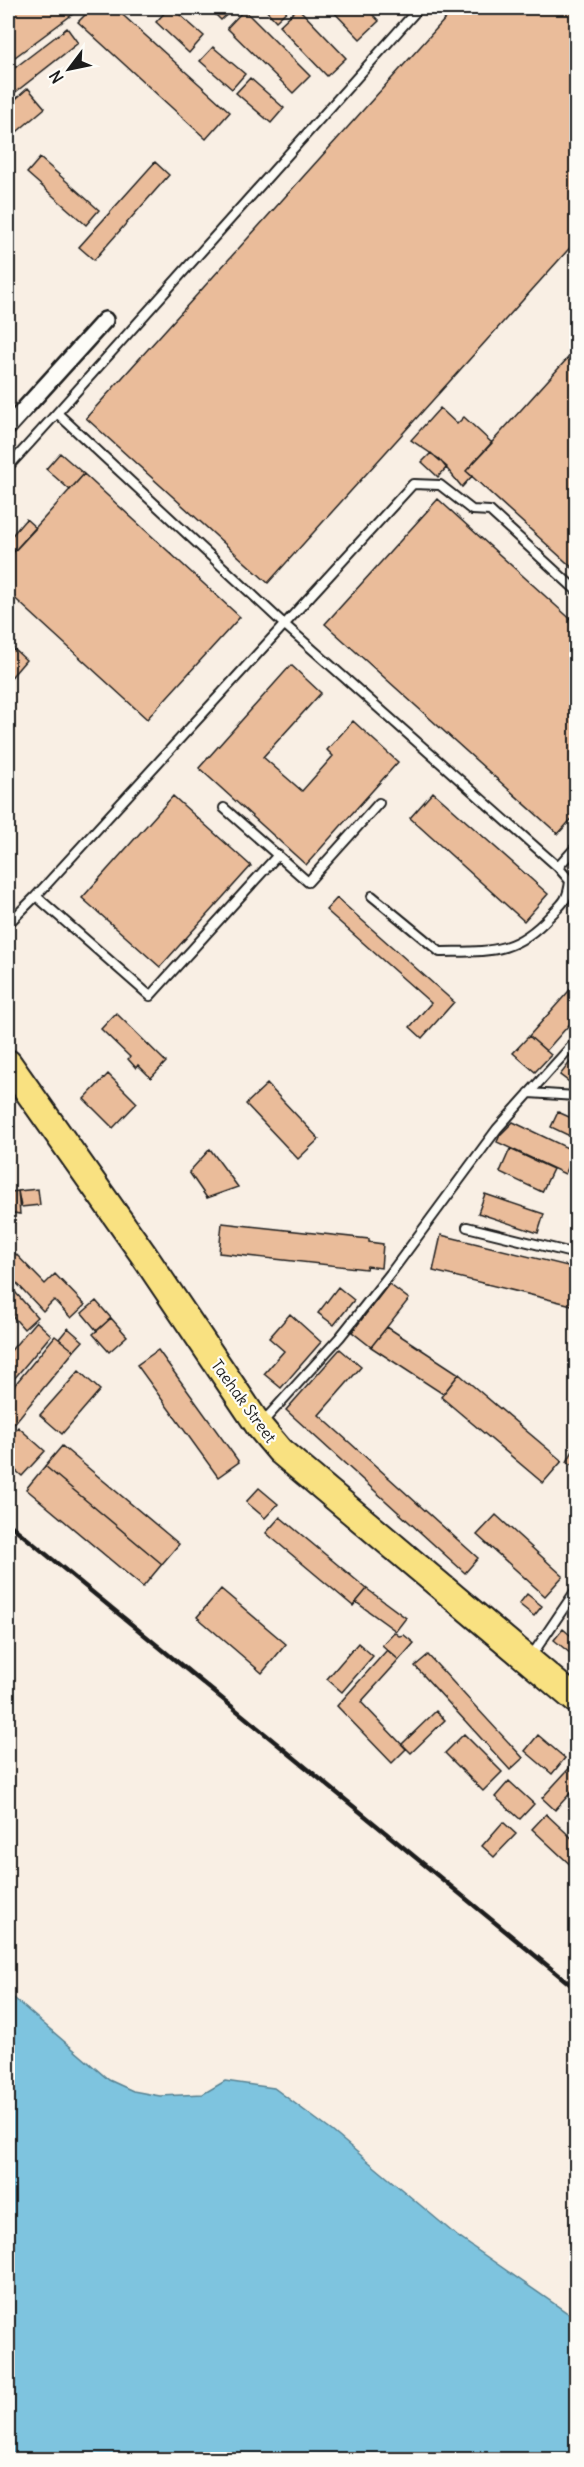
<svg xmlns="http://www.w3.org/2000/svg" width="584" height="2467" font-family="Delius,sans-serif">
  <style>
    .water { fill: #7ec4df; stroke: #578191; stroke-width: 1.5 }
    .building { fill: #eabc9a; stroke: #1c1c1c; stroke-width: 1.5 }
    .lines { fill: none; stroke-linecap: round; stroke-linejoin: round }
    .lane-casing { stroke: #1c1c1c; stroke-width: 12 }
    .street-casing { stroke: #1c1c1c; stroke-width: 20 }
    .primary-casing { stroke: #1c1c1c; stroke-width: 30 }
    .lane { stroke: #fdfcf7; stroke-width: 8 }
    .street { stroke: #fdfcf7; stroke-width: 15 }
    .primary { stroke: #f9e181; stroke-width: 26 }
    .rail { stroke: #1c1c1c; stroke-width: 4.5 }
    .labels { text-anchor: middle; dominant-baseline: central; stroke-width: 4.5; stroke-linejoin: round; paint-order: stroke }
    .street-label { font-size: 16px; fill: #1c1c1c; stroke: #fdfcf7 }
  </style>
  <rect width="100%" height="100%" fill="#f9efe4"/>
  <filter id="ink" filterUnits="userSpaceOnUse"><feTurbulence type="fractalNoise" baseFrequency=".0167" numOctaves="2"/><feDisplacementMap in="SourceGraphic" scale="12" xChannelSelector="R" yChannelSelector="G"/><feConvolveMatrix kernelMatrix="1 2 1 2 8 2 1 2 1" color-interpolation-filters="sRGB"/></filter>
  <g filter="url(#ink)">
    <path class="water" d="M8,1993L109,2080L133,2091L160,2096L203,2094L225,2081L274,2088L332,2131L457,2236L576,2319V2459H8Z"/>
    <path class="building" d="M8,8H81L15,57L8,47Z
      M92,8H115L230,112L206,139L78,22Z
      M169,8H172L204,36L189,53L156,22Z
      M209,8H234L221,20Z
      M264,8H290L276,21Z
      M298,8L346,58L327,76L279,26Z
      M330,8H366L379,21L360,39Z
      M455,8H576V241L268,583L86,418Z
      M244,10L310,76L293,93L227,28Z
      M67,28L78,43L8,98V73Z
      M213,47L245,74L232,89L200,61Z
      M8,56L16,67L8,73Z
      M250,78L284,108L271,123L236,93Z
      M28,88L45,108L12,136L8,132V106Z
      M40,158L99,210L86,225L27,173Z
      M155,162L169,175L94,260L79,247Z
      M576,349V571L466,471Z
      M440,408L457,424L464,417L492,443L466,471L472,476L462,487L439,459L411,440Z
      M60,453L84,474L70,490L46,469Z
      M431,453L447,467L438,477L422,462Z
      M84,474L240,617L147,719L8,592V558Z
      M438,499L576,624V814L558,834L325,624Z
      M26,519L36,528L8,558V540Z
      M14,649L26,660L8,681V656Z
      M291,665L321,693L263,757L302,791L333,756L327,750L353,721L398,762L306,865L199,768Z
      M433,792L548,894L524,921L410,818Z
      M173,796L251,866L160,967L82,898Z
      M337,898L454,1002L422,1038L410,1027L431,1003L326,910Z
      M576,983V1017L546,1051L529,1036Z
      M116,1013L166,1062L151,1078L138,1065L136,1068L128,1059L130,1057L101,1029Z
      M529,1036L551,1055L535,1072L513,1053Z
      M571,1061L576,1065V1087L560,1075Z
      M108,1074L137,1103L113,1128L84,1099Z
      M267,1084L319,1139L298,1159L246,1104Z
      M558,1112L576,1120V1139L551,1127Z
      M513,1122L576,1152L565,1174L497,1142L500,1135Z
      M210,1149L238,1187L207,1198L189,1172Z
      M510,1149L553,1169L542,1192L500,1172Z
      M8,1186L11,1192L18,1191L20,1214L8,1212Z
      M38,1189L40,1205L21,1207L18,1191Z
      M485,1194L544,1214L538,1233L478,1213Z
      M222,1223L369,1239V1242L383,1244L381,1268L367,1266L366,1269L219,1253Z
      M441,1235L576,1268V1306L433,1271Z
      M10,1248L45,1284L55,1274L85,1305L71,1318L54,1300L43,1311L8,1274V1251Z
      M8,1284L37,1317L24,1329L8,1311Z
      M389,1284L409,1299L371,1347L352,1332Z
      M338,1287L354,1300L334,1325L318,1313Z
      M96,1301L111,1318L97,1331L82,1313Z
      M290,1314L321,1342L281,1388L264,1374L284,1351L269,1338Z
      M111,1318L127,1336L109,1352L93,1334Z
      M36,1321L51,1335L8,1386V1354Z
      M387,1327L459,1374L443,1394L371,1347Z
      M68,1328L83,1341L74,1351L59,1339Z
      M55,1336L74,1351L8,1431V1393Z
      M340,1349L361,1367L319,1415L478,1558L465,1573L286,1410Z
      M158,1350L239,1462L218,1477L137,1365Z
      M79,1371L100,1390L62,1434L40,1415Z
      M459,1374L562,1461L543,1483L441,1397Z
      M576,1408V1425L572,1423Z
      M18,1427L45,1451L22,1476L8,1464V1438Z
      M576,1445V1467L567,1462Z
      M62,1446L179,1544L162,1564L45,1466Z
      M45,1466L162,1564L143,1587L26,1489Z
      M259,1488L278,1504L265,1518L246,1502Z
      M496,1515L563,1576L545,1596L477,1535Z
      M280,1517L367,1589L353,1606L266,1533Z
      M221,1589L286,1644L262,1673L197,1617Z
      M367,1589L406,1618L396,1631L356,1602Z
      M527,1594L542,1606L534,1616L519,1604Z
      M563,1629L576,1640V1658L554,1640Z
      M394,1632L399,1636L404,1635L414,1643L399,1660L382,1645Z
      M358,1643L373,1656L342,1692L327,1679Z
      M387,1650L399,1660L361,1702L406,1749L392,1763L337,1706Z
      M428,1655L523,1758L510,1770L415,1666Z
      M436,1711L445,1720L411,1753L402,1744Z
      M464,1734L502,1772L483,1791L445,1753Z
      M538,1735L565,1758L552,1774L525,1751Z
      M576,1761V1787L555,1810L542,1798Z
      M509,1781L534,1804L520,1819L495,1797Z
      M576,1799V1814L569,1808Z
      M546,1814L576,1842V1870L532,1829Z
      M503,1822L516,1834L494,1857L482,1846Z"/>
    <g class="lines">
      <g class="lane-casing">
        <path id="lane" d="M57,413L419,8
          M8,467L57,413L285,625L558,867L576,847
          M224,808L308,882L379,803
          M36,896L150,996L278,855
          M372,896L440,952C489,951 514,955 550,916C563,903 568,900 570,881L558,867
          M8,924L36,896L413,484L440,485L472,510L490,511L576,590
          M529,1093L576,1096
          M467,1227L576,1254
          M261,1424L340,1337L390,1274L497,1129L576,1041
          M530,1658L576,1590"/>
      </g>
      <g class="street-casing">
        <path id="street" d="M8,427L105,320"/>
      </g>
      <g class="primary-casing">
        <path id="primary" d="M8,1063L143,1254L259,1426L280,1451L576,1700"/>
      </g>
      <use href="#lane" class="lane"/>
      <use href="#street" class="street"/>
      <use href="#primary" class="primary"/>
      <path class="rail" d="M8,1523L576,1989"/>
    </g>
  </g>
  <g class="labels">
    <g class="street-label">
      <text transform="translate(244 1401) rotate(54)">Taehak Street</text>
    </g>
  </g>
  <rect width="584" height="2467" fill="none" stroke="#fdfcf7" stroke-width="30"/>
  <rect x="15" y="15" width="554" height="2437" fill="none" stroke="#1c1c1c" stroke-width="2" filter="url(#ink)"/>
  <g transform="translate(69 69) rotate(238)" stroke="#fdfcf7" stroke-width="4.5" paint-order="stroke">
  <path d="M0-4.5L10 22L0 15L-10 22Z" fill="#1c1c1c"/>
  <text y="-9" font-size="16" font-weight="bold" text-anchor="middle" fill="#1c1c1c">N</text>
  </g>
</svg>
